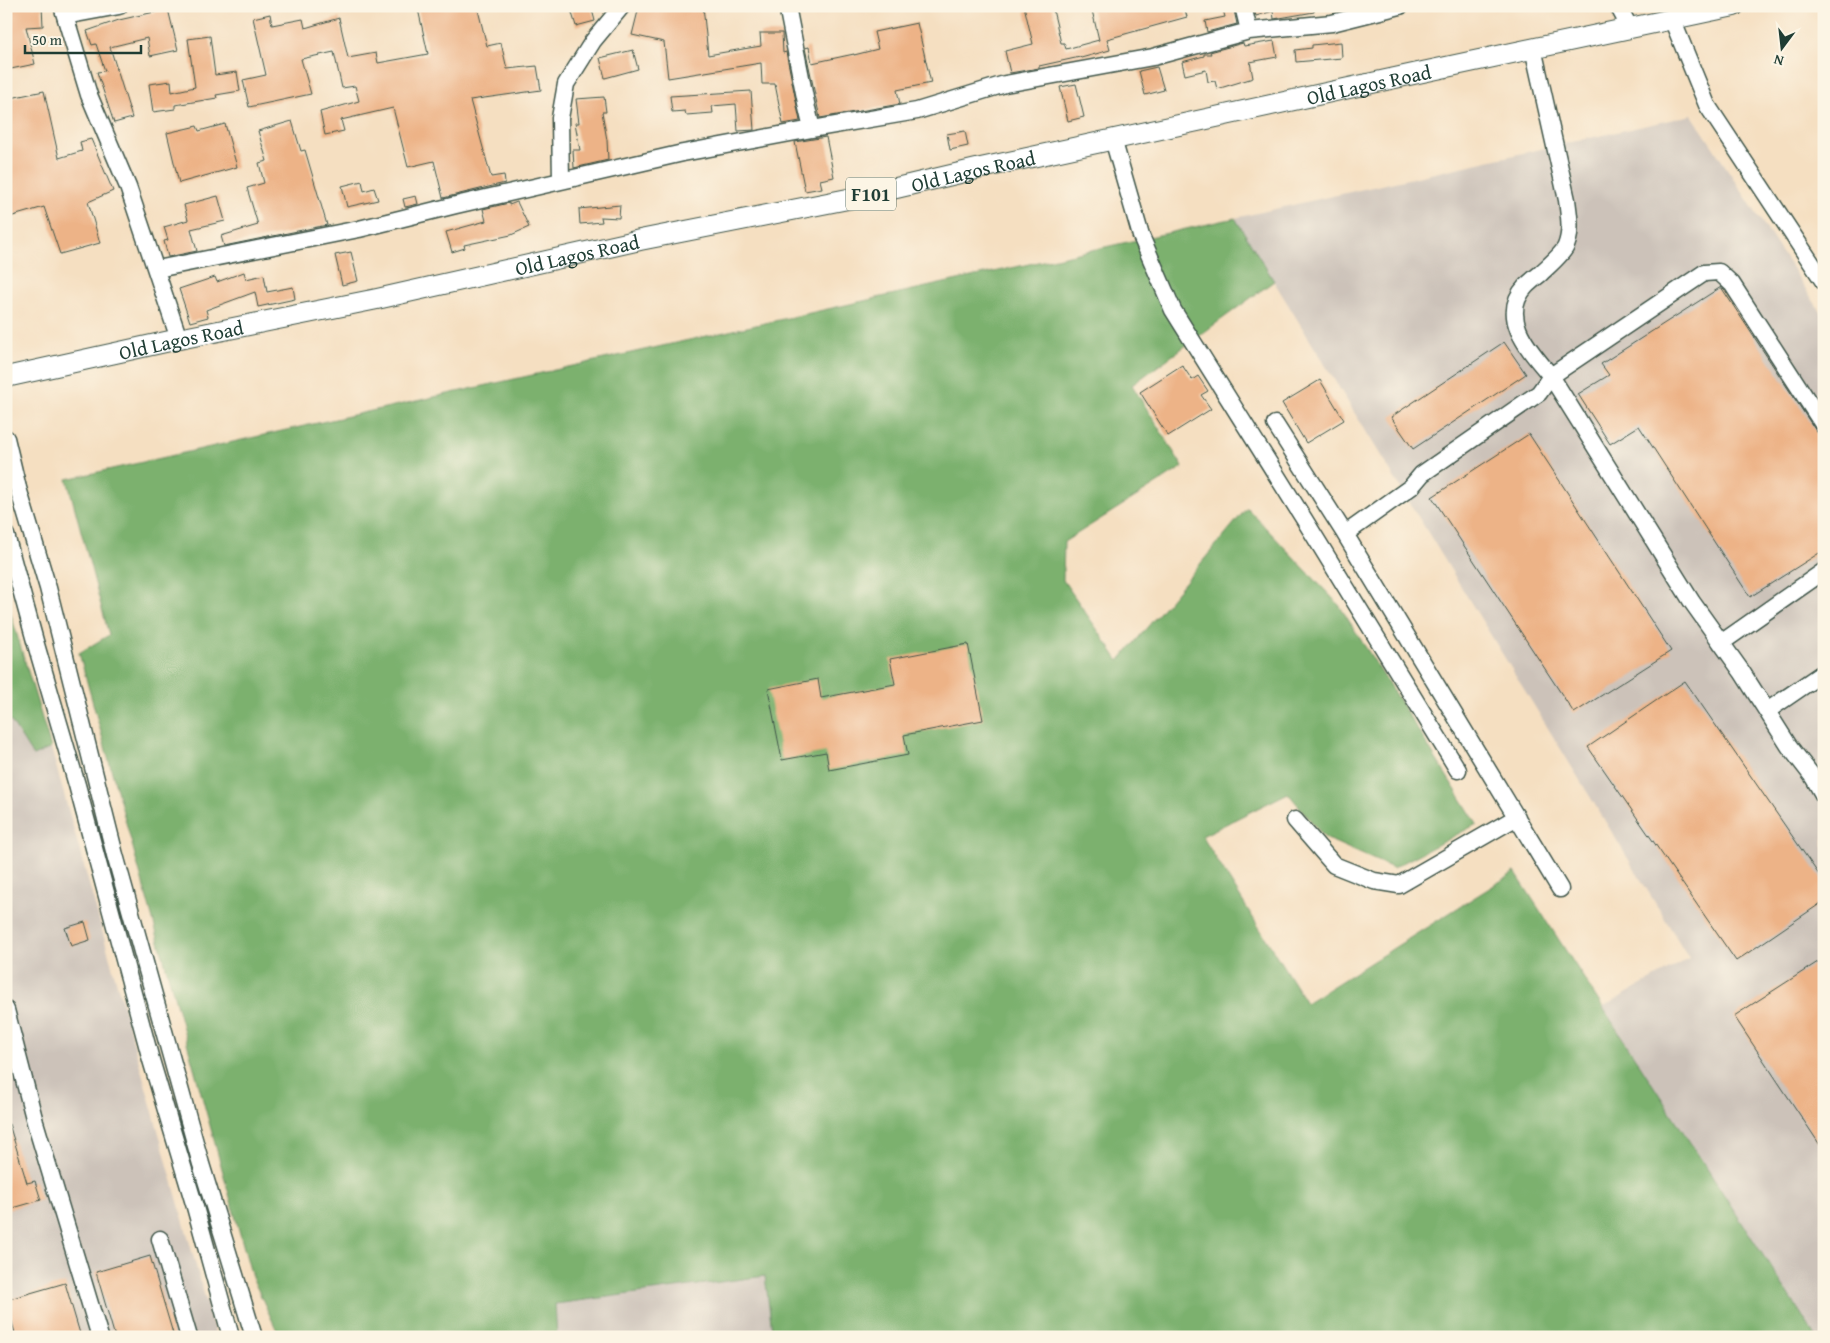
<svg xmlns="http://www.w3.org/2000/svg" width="1830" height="1343" font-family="'Gentium Book Plus',serif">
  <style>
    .industrial { fill: #ccc2b9 }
    .forest { fill: #7bb16e; stroke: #4d7751 }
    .building { fill: #edb387 }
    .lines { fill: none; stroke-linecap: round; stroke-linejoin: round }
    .minor-casing { stroke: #3f5549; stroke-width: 19 }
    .major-casing { stroke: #3f5549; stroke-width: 22 }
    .minor { stroke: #fff; stroke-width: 16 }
    .major { stroke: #fff; stroke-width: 20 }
    .labels { text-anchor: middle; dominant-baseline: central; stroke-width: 4.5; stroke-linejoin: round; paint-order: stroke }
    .shield { fill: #fcf5e5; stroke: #617469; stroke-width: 1 }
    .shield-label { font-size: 19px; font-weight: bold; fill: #1f3d34 }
    .street-label { font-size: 20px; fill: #1f3d34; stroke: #fcf5e5 }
  </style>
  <rect width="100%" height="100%" fill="#fcf5e5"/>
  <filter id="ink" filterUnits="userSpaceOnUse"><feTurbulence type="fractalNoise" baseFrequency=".02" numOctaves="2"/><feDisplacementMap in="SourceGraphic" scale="10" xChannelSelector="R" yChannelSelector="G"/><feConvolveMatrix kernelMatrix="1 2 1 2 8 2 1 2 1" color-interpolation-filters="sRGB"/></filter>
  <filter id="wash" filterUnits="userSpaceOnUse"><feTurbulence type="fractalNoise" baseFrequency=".0096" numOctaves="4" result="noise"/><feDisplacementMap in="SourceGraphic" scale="20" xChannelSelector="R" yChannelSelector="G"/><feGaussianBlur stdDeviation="1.12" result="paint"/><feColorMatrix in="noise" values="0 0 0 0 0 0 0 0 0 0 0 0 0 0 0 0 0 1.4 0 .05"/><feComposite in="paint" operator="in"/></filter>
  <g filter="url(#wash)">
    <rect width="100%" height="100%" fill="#f5dfc1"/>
    <path class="industrial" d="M1692,115L1824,317V1337H1816L1603,1007L1689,958L1235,218Z
      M11,721L33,756L51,748L216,1337H6V722Z
      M765,1276L773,1337H557L554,1304Z"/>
    <path class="forest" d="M1235,218L1274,281L1132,385L1183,467L1064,542L1063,580L1119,661L1247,508L1339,605L1477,824L1393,868L1325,838L1288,793L1202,836L1306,1003L1515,872L1816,1337H773L765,1276L555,1304L557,1337H280L252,1277L79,653L109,635L67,479Z
      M6,598L51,748L33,756L11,721L6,722Z"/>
    <g id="blocks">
      <path class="building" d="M6,6H42L43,26L26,27L35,64L6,70Z
        M431,6H477L487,46L501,43L507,69L537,66L541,90L470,100L491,177L504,175L505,183L443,198L434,161L408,167L393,108L341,120L344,131L325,135L320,112L359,101L355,86L342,88L334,52L301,59L311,94L249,107L243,80L266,75L253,18L270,14L272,25L303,19L305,28L339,18L348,58L376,53L378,63L428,54L418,9Z
        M585,6H591L595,21L576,26L571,10Z
        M703,6L708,55L761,46L760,33H782L783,53L786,52L800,121L783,124L775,84H762L761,63L668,78L664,42L632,35L639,7Z
        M1024,6H1052L1061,43H1064L1066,49L1099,40L1091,6H1184L1187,17L1107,39L1110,50L1081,58L1080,57L1039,66V68L1010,73L1005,51L1033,44Z
        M1222,6H1233L1237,24L1207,32L1205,21L1225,17Z
        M1253,6H1314V12L1274,19L1273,11L1256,16Z
        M168,9L178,50L150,56L147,38L110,47L132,118L114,123L97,72L105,71L96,44L92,45L87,31L119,20Z
        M917,23L931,83L897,90L900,104L820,118L805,48L809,47L812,63L854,54V55L878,49L874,32Z
        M210,36L215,75L237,72L240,91L216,95L217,98L175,105V109L153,112L149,84L171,81L172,92L195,87L188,39Z
        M1274,41L1277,57L1250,62L1253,78L1217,89L1215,81L1208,82L1206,70L1185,75L1182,62L1204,56V54H1211L1210,52L1243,43L1244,46Z
        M1341,42L1342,58L1296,62L1295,50L1312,48V45Z
        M633,50L638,69L605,78L600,58Z
        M1157,67L1164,90L1145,95L1139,71Z
        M1076,84L1084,117L1068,121L1060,87Z
        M44,91L59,158L82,151L80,142L91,139L113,191L88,202L100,243L60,254L44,207L6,218V99Z
        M751,91L754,130L738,131L736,104L712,106L713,113L686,115L685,111L672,112L670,96Z
        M604,97L606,112H602L607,140L608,160L574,168L573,150H580L575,123H579L576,99Z
        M292,121L301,151L305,150L327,225L224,246L221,236L258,225L247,188L264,183L259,163L267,161L258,131Z
        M225,124L237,167L179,183L167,133L197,126L199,131Z
        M965,131L968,146L950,150L947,134Z
        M826,137L834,177L820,180L822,188L805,191L795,142Z
        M362,181L364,191L374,188L378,200L347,207L342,186Z
        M218,196L225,221L191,229L197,251L168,257L164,241L168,240L164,227L188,220L184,205Z
        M416,196L418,204L405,207L403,199Z
        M517,202L529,227L511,235L464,245L465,248L452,252L446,232L486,221L483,209L509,203V205Z
        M620,205L619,218L601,217L602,222L580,224L579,209Z
        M351,252L358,281L342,285L335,255Z
        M244,272L246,279L264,275L267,292L293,287L295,299L258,307L255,292L206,310L208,317L190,322L179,289L215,277L217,282Z
        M1721,287L1816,431L1824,440V550L1750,597L1639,426L1610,444L1578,394L1609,375L1601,364Z
        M1504,342L1526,374L1413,449L1391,417Z
        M1182,365L1192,380L1198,376L1208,391L1201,395L1211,409L1168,436L1140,392Z
        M1320,380L1344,420L1306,443L1282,403Z
        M1529,434L1671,651L1574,713L1432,497Z
        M968,644L983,720L904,735L908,755L829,770L826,752L782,760L768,689L818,679L821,698L895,684L890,659Z
        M1685,681L1824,882V901L1736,961L1588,747Z
        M85,922L90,940L71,946L65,928Z
        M1824,958V1151L1734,1016Z
        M6,1124H9L27,1183L35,1181L41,1200L6,1210Z
        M150,1256L174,1337H115L96,1272Z
        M65,1283L81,1337H16L6,1300Z"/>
    </g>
  </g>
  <g filter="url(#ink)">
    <use href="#blocks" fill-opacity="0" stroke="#3f5549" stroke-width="1"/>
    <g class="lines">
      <g class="minor-casing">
        <path id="minor" d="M62,6L89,95L128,187L179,339
          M787,6L807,108L812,129
          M1243,6L1249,31
          M1618,6L1630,28
          M65,16L119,6
          M1672,19L1707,105L1824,282
          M1533,48L1567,200C1569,216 1572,231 1566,246C1563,254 1547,267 1540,274C1535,278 1530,282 1526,286C1497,317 1531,352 1551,376L1692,602L1742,672L1789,746L1813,777L1824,796
          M1113,139L1141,236L1173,310L1304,519L1458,770
          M561,181L560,118L566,84L593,41L622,6
          M157,269L359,229L456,205L683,153L812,129L917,111L1005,84L1153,57L1249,31L1332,23L1400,6
          M1275,424L1345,534
          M6,438L18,488L48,588L115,855L201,1164L254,1337
          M6,535L35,641L77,785L151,1060L195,1207L231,1337
          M1721,643L1824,571
          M1767,711L1824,672
          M1295,820L1334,865L1374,881L1399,885L1517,817
          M1560,889L1345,534L1411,487L1422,474L1539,393L1551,376L1704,273L1719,272L1732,284L1824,426
          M6,1010L35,1122L100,1337
          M160,1239L189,1337"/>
      </g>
      <g class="major-casing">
        <g id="major">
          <path id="s1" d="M6,377L179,339L377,299L640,240L858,197L981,168L1418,73L1734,6"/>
        </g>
      </g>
      <use href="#minor" class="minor"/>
      <use href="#major" class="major"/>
    </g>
  </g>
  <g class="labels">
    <rect class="shield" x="846" y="177.5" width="50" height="33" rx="4"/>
    <g class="shield-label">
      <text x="871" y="194">F101</text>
    </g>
    <g class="street-label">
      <text stroke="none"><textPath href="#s1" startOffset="1394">Old Lagos Road</textPath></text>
      <text stroke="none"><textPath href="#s1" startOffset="989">Old Lagos Road</textPath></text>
      <text stroke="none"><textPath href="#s1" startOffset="584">Old Lagos Road</textPath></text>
      <text stroke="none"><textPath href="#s1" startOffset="179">Old Lagos Road</textPath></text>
    </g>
  </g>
  <rect width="1830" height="1343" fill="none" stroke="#fcf5e5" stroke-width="25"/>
  <g transform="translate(1782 48) rotate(195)" stroke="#fcf5e5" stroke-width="4" paint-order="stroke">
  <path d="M0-4L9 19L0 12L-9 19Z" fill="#1f3d34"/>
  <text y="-8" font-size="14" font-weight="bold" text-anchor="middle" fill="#1f3d34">N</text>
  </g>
  <path d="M25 45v8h116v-8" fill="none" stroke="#1f3d34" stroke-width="2.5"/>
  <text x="32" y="45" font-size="15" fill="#1f3d34" stroke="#fcf5e5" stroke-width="4" paint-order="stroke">50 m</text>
</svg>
